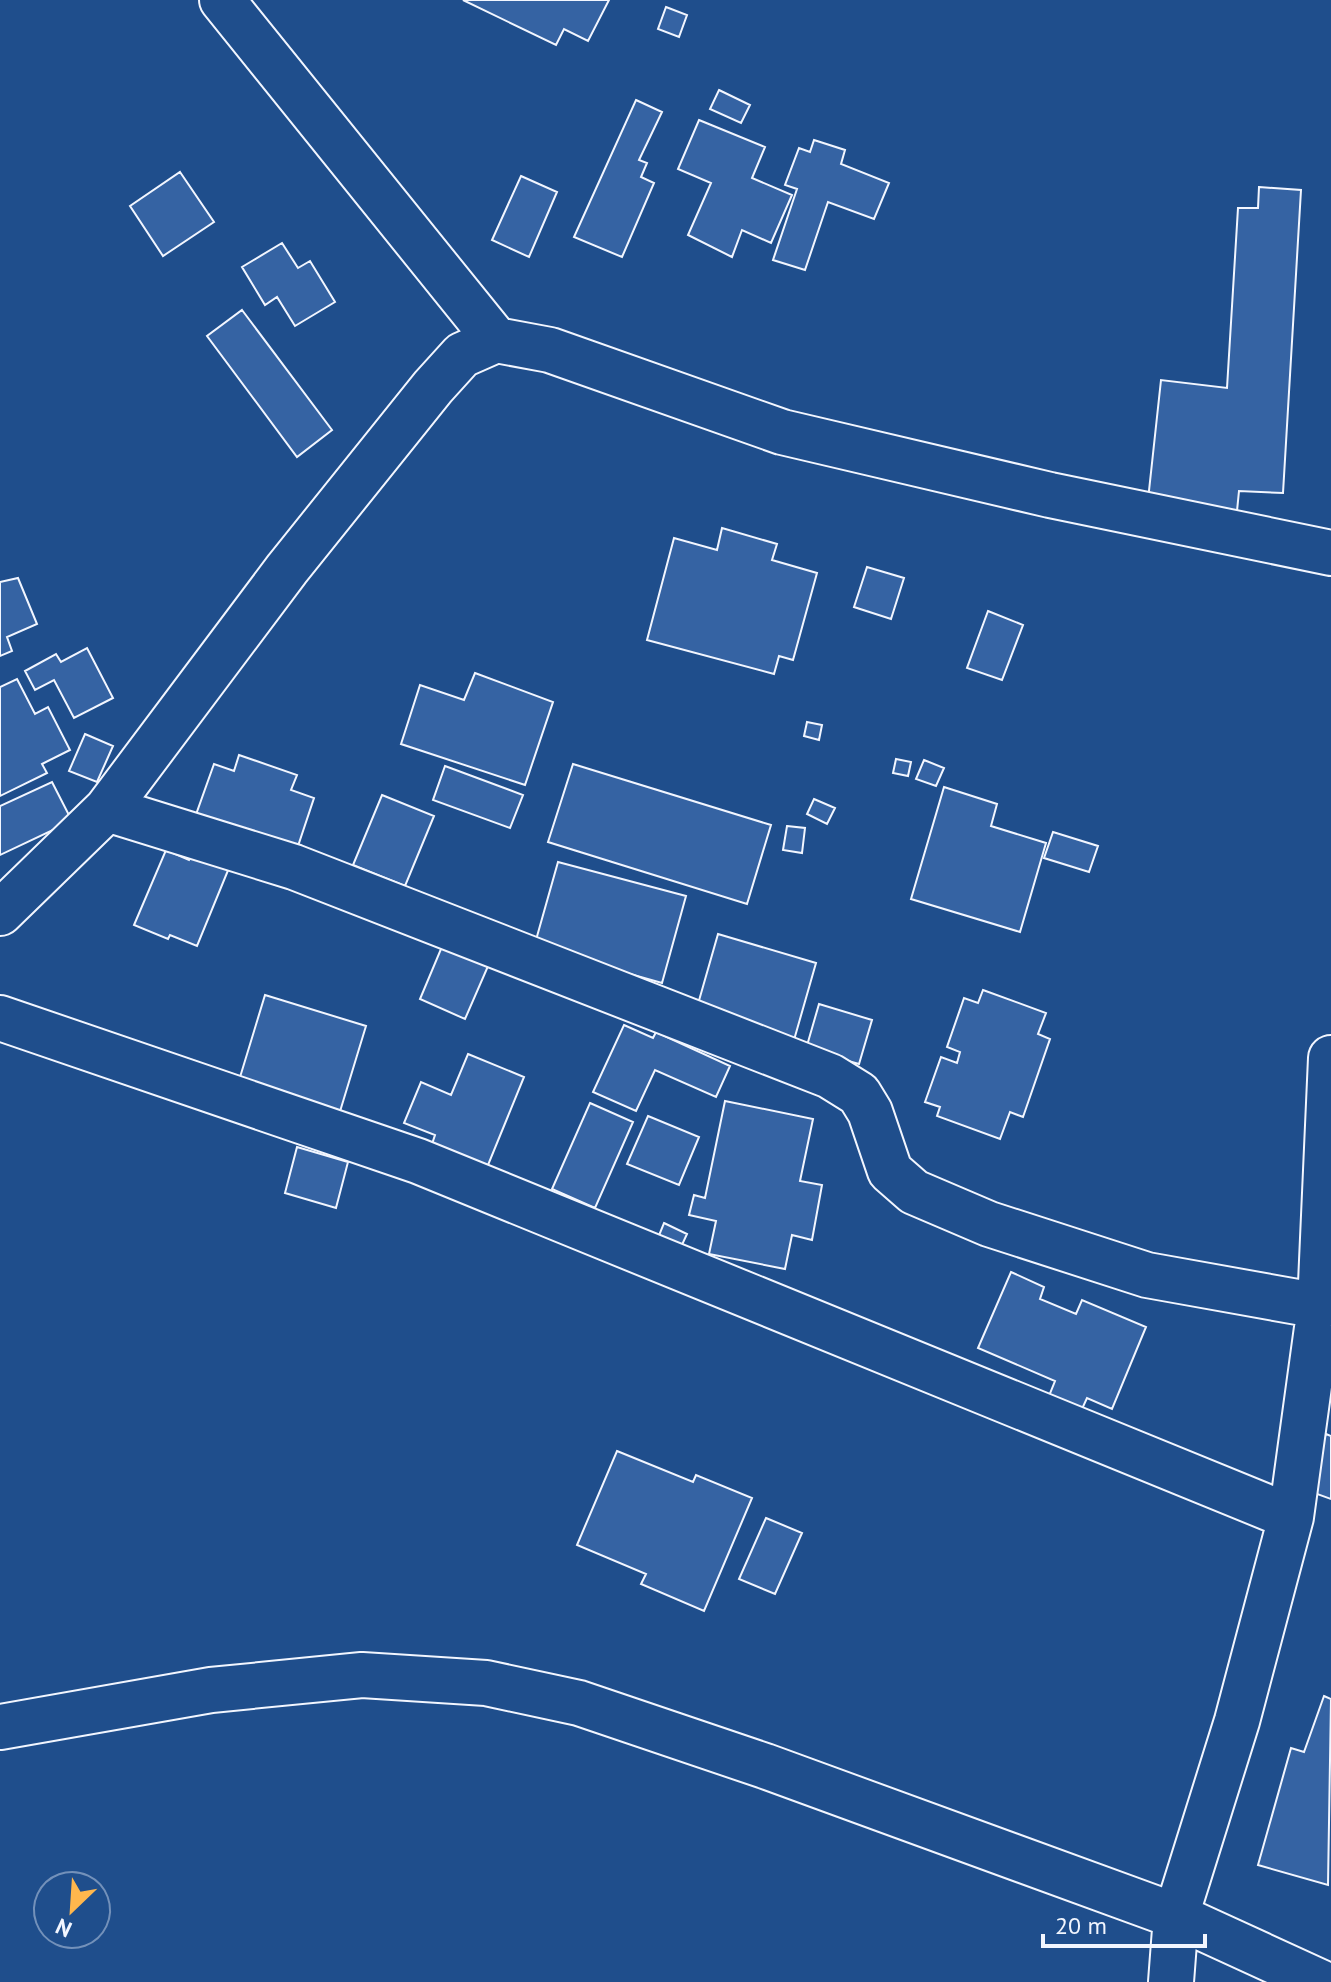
<svg xmlns="http://www.w3.org/2000/svg" width="1331" height="1982" font-family="'PT Sans',sans-serif">
  <style>
    .building { fill: #3563a3; stroke: #f2f6ff; stroke-width: 2 }
    .lines { fill: none; stroke-linecap: round; stroke-linejoin: round }
    .street-casing { stroke: #f2f6ff; stroke-width: 48 }
    .street { stroke: #1f4e8c; stroke-width: 44 }
  </style>
  <rect width="100%" height="100%" fill="#1f4e8c"/>
  <path class="building" d="M463,0H609L588,41L564,29L556,45Z
    M666,7L687,15L679,37L658,29Z
    M719,90L750,105L741,123L710,109Z
    M636,100L662,112L639,160L647,163L641,177L654,183L622,257L574,237Z
    M699,120L765,147L752,178L792,195L771,243L742,230L732,257L688,235L711,183L678,169Z
    M814,140L845,150L841,164L889,183L874,219L828,202L805,270L773,260L797,189L785,185L799,148L810,152Z
    M180,172L214,222L163,256L130,206Z
    M521,176L557,192L529,257L492,240Z
    M1259,187L1301,190L1283,493L1239,491L1237,511L1148,500L1161,380L1227,388L1238,208H1258Z
    M282,243L298,268L310,261L335,302L295,326L277,297L265,305L242,267Z
    M242,310L332,430L297,457L207,336Z
    M722,528L777,544L772,560L817,573L793,660L779,656L774,674L647,640L674,538L717,550Z
    M867,567L904,578L891,619L854,607Z
    M18,578L37,624L7,637L12,651L0,656V582Z
    M988,611L1023,625L1002,680L967,668Z
    M87,648L113,698L74,718L54,680L35,690L25,671L56,654L61,662Z
    M475,673L553,702L525,785L401,744L420,685L464,700Z
    M17,679L35,714L48,707L70,750L42,764L47,773L0,796V687Z
    M807,722L822,725L819,740L804,736Z
    M85,734L113,746L97,782L69,771Z
    M239,755L297,775L291,790L314,798L294,858L193,823L214,764L234,771Z
    M896,759L911,762L908,776L893,773Z
    M924,760L944,768L936,786L916,779Z
    M573,764L771,825L747,904L548,842Z
    M445,766L523,795L510,828L433,800Z
    M52,782L72,821L0,855V806Z
    M944,787L997,804L991,826L1046,843L1020,932L911,899Z
    M382,795L434,816L405,886L353,865Z
    M814,799L835,808L827,824L807,814Z
    M787,826L805,828L802,853L783,850Z
    M1053,832L1098,846L1089,872L1044,858Z
    M166,850L189,860L193,852L229,868L197,946L170,935L168,939L134,925Z
    M558,862L686,896L662,983L534,947Z
    M718,934L816,963L794,1040L696,1011Z
    M446,937L492,957L465,1019L420,999Z
    M983,990L1046,1013L1038,1034L1050,1039L1023,1117L1010,1112L1000,1139L937,1116L940,1107L925,1102L941,1057L957,1063L960,1052L947,1047L964,998L978,1003Z
    M265,995L366,1026L338,1118L237,1087Z
    M819,1004L872,1020L859,1064L806,1049Z
    M624,1025L653,1038L656,1032L730,1066L716,1097L655,1070L636,1111L593,1092Z
    M468,1054L524,1077L486,1170L431,1147L435,1135L404,1123L421,1082L451,1095Z
    M725,1101L813,1119L800,1181L822,1185L812,1240L792,1235L785,1269L709,1254L716,1221L689,1215L694,1195L705,1198Z
    M590,1103L633,1122L595,1208L552,1189Z
    M648,1116L699,1137L679,1185L627,1164Z
    M297,1147L348,1162L336,1208L285,1193Z
    M664,1223L687,1234L675,1260L653,1250Z
    M1011,1272L1044,1287L1040,1299L1076,1314L1082,1300L1146,1327L1112,1409L1087,1398L1082,1409L1049,1396L1055,1381L978,1348Z
    M1326,1434L1331,1436V1499L1306,1490Z
    M617,1451L693,1482L696,1475L752,1498L704,1611L641,1584L646,1574L577,1545Z
    M766,1518L802,1533L775,1594L739,1579Z
    M1324,1696L1331,1699L1328,1885L1258,1865L1291,1748L1304,1752Z"/>
  <g class="lines">
    <g class="street-casing">
      <path id="street" d="M222,0L496,340
        M107,809L294,867L830,1076L859,1094L870,1112L890,1171L914,1192L989,1224L1147,1275L1320,1306
        M0,913L107,809L287,569L433,387L462,355L496,340L550,350L782,432L1050,495L1331,553
        M0,1018L418,1161L1291,1517
        M0,1727L211,1690L362,1675L486,1683L579,1703L765,1766L1176,1916L1320,1982
        M1171,1982L1176,1916L1237,1721L1291,1517L1320,1306L1331,1058"/>
    </g>
    <use href="#street" class="street"/>
  </g>
  <g transform="translate(72 1910) rotate(205)"><circle r="38" fill="#1f4e8c" stroke="#7391ba" stroke-width="2"/>
  <path d="M0-6L14 30L0 20L-14 30Z" fill="#ffb74d"/>
  <text y="-12" font-size="22" font-weight="bold" text-anchor="middle" fill="#f2f6ff">N</text>
  </g>
  <path d="M1043 1934v12h162v-12" fill="none" stroke="#f2f6ff" stroke-width="4"/>
  <text x="1055" y="1934" font-size="24" fill="#f2f6ff" stroke="#1f4e8c" stroke-width="6" paint-order="stroke">20 m</text>
</svg>
